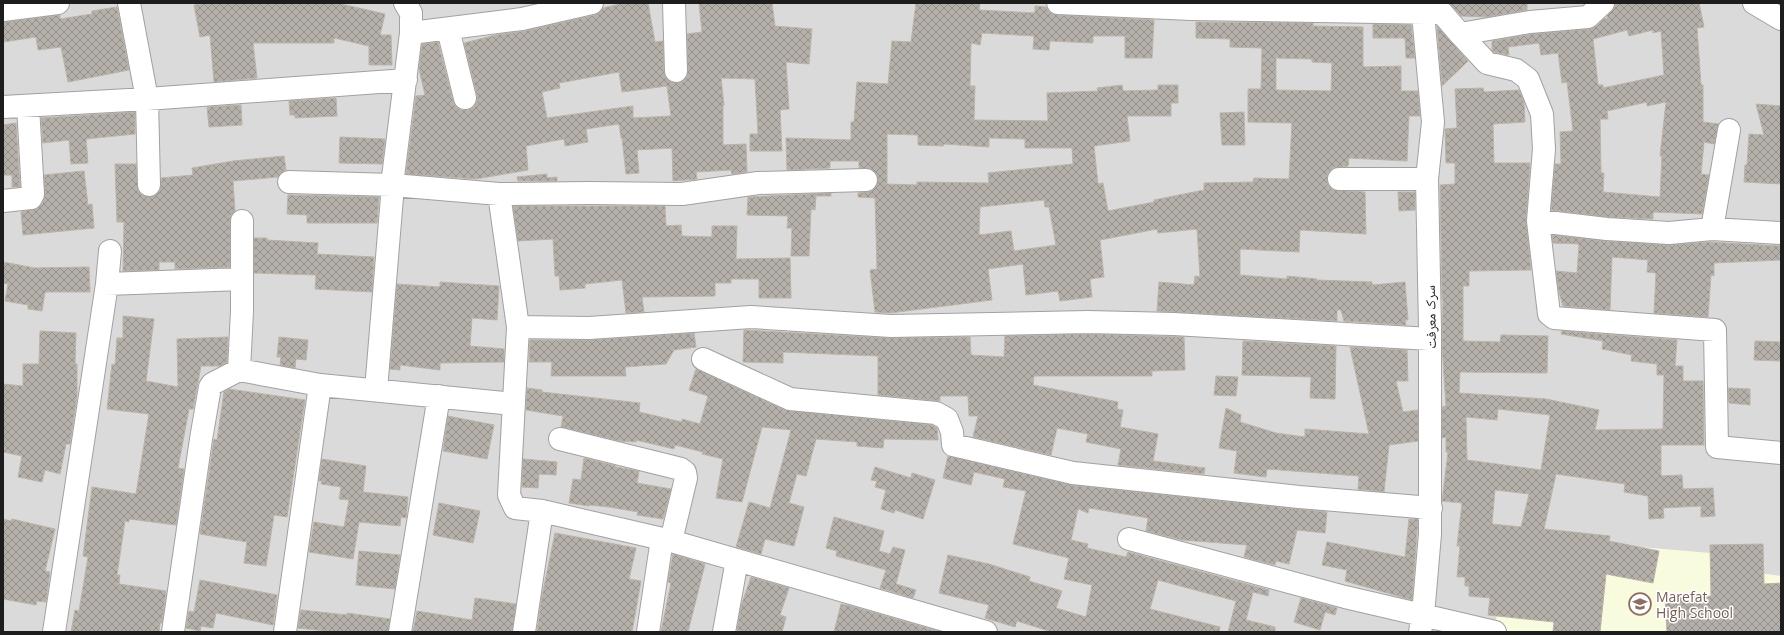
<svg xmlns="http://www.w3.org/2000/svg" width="1784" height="635" font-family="'Open Sans','Noto Naskh Arabic',sans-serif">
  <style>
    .residential { fill: #dbdada }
    .education { fill: #f9fbdf }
    .building { fill: url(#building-cross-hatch); stroke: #bdb3a8; fill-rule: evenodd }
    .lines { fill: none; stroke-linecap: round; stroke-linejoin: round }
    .minor-casing { stroke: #a1a1a1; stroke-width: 24 }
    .minor { stroke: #fff; stroke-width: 22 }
    .labels { text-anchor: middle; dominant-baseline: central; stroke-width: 3; stroke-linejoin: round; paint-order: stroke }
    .street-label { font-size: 14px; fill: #1d1d1d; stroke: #fff }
    .education-label { font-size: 14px; fill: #785e54; stroke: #fff; text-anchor: start }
  </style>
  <defs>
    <pattern id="building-cross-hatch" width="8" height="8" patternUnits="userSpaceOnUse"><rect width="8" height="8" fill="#b6b0aa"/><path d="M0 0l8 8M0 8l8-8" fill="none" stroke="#938f8a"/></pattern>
  </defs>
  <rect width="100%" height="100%" fill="#edebe4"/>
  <path class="residential" d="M3,3H1781V632H3Z"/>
  <path class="education" d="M1510,536L1746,556L1751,572L1781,576V632H1494Z"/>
  <path class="building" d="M207,3H337L385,14L380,35H391L392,65H369V46L334,38V43H253L257,78L214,82L210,35L200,37L194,5Z
    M624,3H648L655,42L663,41L664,71L665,77L670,82L676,83L683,81L687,77L688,71L687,34L702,32L699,3H772L775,26L812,29L809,64L786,62L789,109L780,110L782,151H750V134H758L755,79L721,78L724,105L723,106V145L746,144L747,172L732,174L731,170L696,172L697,179L673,181L672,148L637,150L639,173L626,174L622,138H621L619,124L586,129L588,142L565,146L564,139L526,146L528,170L476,179L406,174L416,96L425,95L419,69L422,44L438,42L453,101L456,106L461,110H468L474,107L477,101V95L464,43L496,35L525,31L595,15L600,12L603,8ZM619,72L622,92L667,86L671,116L633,118V106L547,118L542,92L560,88L559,83Z
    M916,3H980L979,10L1035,13V6L1046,7L1051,13L1057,15L1154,20L1152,58H1125V36H1093V43L1050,41L1049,50L1033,49L1034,36L982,33L980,45L971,43L970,86H975L974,120L1048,121L1047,93L1098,91L1097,88L1122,85L1123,91L1158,90V85H1178V103H1171V116H1127L1130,141L1094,146L1098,184L1103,183L1108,211L1154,202V200L1204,190V183L1253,182L1254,178L1289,179L1292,123L1248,122V89H1261L1262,48L1230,47V39L1196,38V22L1313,23V26L1363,27V67L1401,66V91H1418L1420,116H1409L1407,161L1349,158L1348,166L1333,168L1328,173L1327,179L1328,185L1333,190L1365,192L1366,234L1300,230L1299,252L1240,249V275L1287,279V276L1317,279L1316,280L1372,282V285L1405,282L1408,320H1405L1406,325L1344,321L1341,310H1337V321L1157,311L1159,282L1194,285L1195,276L1200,277L1197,229L1158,233L1157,229L1100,240L1104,277L1090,279L1092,297L1060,301L1058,291L1026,295L1023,264L988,269L992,300L890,313L875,312L870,270L877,269L875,198L858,197V193L872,191L877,186L878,180L877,174L872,169L859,168V161H830V168L787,170L786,138L851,140V122H854L857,82L888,84L892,41L911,42ZM1276,58L1312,59V62L1332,63L1331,91L1276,90ZM887,134L918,135V145L943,146L944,144L989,147V138L1025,139V148H1072L1073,164L988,173L989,183L917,182V185L887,184ZM1044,200L1045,207H1049L1056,245L1014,251L1011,231L979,235L980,207Z
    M1449,3H1527V10L1487,17L1461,16Z
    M1615,3H1699L1704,27L1697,28L1701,85H1703V122L1719,124L1714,144L1704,142L1701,174L1709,175L1702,214L1653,212V219L1608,217L1551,210L1555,164H1561L1560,132L1573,131L1567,82L1562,83L1558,53L1541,55L1539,43L1508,47L1509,55L1494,52L1492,50V41L1532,34L1590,29L1597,26L1604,19L1608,18L1607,16L1615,7ZM1627,30L1629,36L1653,30V33L1661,31L1664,75L1603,88V85H1598L1593,39ZM1647,102V106L1666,102L1660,156H1662L1660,197L1603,192L1604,173H1601L1600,119H1608L1607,111Z
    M117,7L129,70L68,82L61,47L38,50L36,37L3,42V22L60,15V19L92,14V11Z
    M1373,24L1411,25L1415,58H1406L1405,38H1373Z
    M1437,26L1468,61L1442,86Z
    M1483,88L1484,92L1519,90L1524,102L1525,122L1493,124L1494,163H1530L1526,220L1531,270L1469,271V286H1463V341L1500,342L1501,335L1548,336L1547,373L1460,372L1459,393L1546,399L1599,410L1595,430L1663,429L1664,375H1657V364L1631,361L1632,355L1602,349L1603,341L1561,334L1562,331L1677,340L1675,366H1683V381H1703L1704,445H1661V476L1682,475L1683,489L1713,488L1715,516L1701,517V506L1663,508L1664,518L1649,519L1648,496L1624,492L1625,484L1556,474L1544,529L1610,536L1609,541L1659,551L1653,583L1606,574L1600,632H1553L1554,622L1488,615L1490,598L1469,596V586H1465V577H1457L1460,546H1457L1462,503L1442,501L1448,452H1446V437L1442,438V407L1446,406L1442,346L1443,299H1442L1440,185L1455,184V163H1446L1445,129L1457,128L1455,89ZM1498,409L1550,415L1541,470L1467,460L1466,417L1497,420ZM1495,490L1529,494L1521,527L1492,524Z
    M336,98L337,116L295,118V115H290L289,101Z
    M1756,104L1781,106V184L1744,182L1745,165H1747L1749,134L1764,135Z
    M241,105L242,125L209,127L207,107Z
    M135,112V134L86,139L88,163L71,164L69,140L43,143L41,118Z
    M1244,112L1245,145H1222L1220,113Z
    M16,123L20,187H12V175H3V125Z
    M340,137L385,139L382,164L339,163Z
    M284,156L286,170L283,171L278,177L233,181L235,211L231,215L230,221V267L175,269V262H159V270L123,271L124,222H117L115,164H136L138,191L143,196L150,197L155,196L160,191L161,178L193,175L192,168L233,161Z
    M84,171L88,205L92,204L94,228L23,235L21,212L38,208L42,204L45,194L44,175Z
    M547,174V178L557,177V181H518L517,177Z
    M1398,192H1415V210L1399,211Z
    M831,193V196H816L815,210L811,209L809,256H791L792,228H787L788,216L747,215L748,197Z
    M288,195L379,197L377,223H307V215L287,214Z
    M513,206H665L666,226L681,225L682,236L712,237V226H737L736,259L790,258L791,298H759V279H731V283H715V296L642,297L644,312L626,313L622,280L585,284V288L560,290L559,276H555L553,239L518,241Z
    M1552,235L1606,241L1668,245L1709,242L1781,246V260L1714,263V276L1711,275L1708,317L1654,313L1656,273L1647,272L1648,260L1612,257L1610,310L1563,306L1559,292L1556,271L1577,273L1579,244L1553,243Z
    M254,238H267V240L318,243L317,254L374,257L372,292L315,289L316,275L254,273Z
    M3,262L35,268L89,267L90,292H45L42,311L28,309V305L5,301L8,284L3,283Z
    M440,282L499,286L497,320L472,318L470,346L504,349V362L440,363V370L400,365V370L390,369L397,284L440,287Z
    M123,316L154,319L146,381L178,387L177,339L228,337L227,362L220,366H201L193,409H189L178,468L184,469L176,525L129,519V522L125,521L117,575H120L119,584L166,591L162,623H160L159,632H71L75,610L79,611L88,557L83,556L92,487L136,494L149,414L107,409L112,364L115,365L117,338H123Z
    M744,330L890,338L970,337L971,355L1004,357L1005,336L1088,334L1184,337L1185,370L1152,371V376H1034L1033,385L1118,402L1117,409L1123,410L1120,427L1158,434L1153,461L1205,468L1204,474L1118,465L1121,449L1086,442L1088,434L1057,428L1051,455L973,437L978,416H969L968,396H940V401L878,395V356L783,352V363L743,362Z
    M40,331L76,333L75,364H77V396L70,444H66L60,474L45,470L42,482L18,477L22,456L3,452V384L23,386V364H39Z
    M694,333L696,347L674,350L666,364L625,367L626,376H551L552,362H529L530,340H590Z
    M279,337L308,340L306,360L296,359L295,368L280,365L281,357H277Z
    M1243,341L1336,346L1335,399L1310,398L1311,377L1242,375Z
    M1755,341L1781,342V361L1754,360Z
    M1350,347L1407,350L1408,381H1396L1403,412L1418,410V441L1389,445L1384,492L1358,489L1359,476L1267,469L1266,477L1234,473L1237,451L1219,448L1226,408L1241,415L1240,422L1276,433L1305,437V429L1369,434Z
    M696,369L785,410L932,425L937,428L938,440L884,439L883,448L857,446V442L816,439L806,476L797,474L789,503L804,507L794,546L765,539L761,554L736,547L749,502L770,508L791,430L762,427L742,502L716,498L723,459L702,454L703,452L675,445L674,449L636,440V442L620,441L561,427L563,416L526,410L527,388L542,390V392L640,403L639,412L682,422V419L700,424L708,396L689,390Z
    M1216,376L1238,377L1236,396L1214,395Z
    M1728,388L1750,389V405L1729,403Z
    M229,389L305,400L287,517L274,515L266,566L244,563L247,542L200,534L214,439L217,440L224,392Z
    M448,416L494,425L487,459L443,451Z
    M948,456L1072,485L1327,512L1325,533L1297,530L1289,564L1276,561L1275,565L1244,557L1247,545L1182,540L1146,531L1148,518L1089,508L1088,513L1078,509L1071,540L1088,544L1087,548L1126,557L1128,552L1269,590L1268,596L1253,592L1246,620L1275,627V632H1228L1236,601L1158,580L1150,609L1220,627L1219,632H1052L1017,621L1015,627L985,618L989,605L939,593L948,555L989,564L1030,577L1029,581L1062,591L1056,608L1086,617L1092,585L1064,579L1069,558L1013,544L1026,491L1003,487L1005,479L974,472L971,485L943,478Z
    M584,458L616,466V467L639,471L637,483L671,489L663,519L637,515L638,512L609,507L590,505L589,506L569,503L573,479L581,480Z
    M322,459L366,466L363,492L408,497L406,518L401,517L400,526L359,522L353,559L309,552L314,522L344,527L349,500L339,499L341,487L321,484L322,481H319Z
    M523,459L557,462L556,475L539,474L538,488L522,487Z
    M875,467L911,478L912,473L935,480L923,519L895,510L894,513L881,509L886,490L875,487L877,481L871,480Z
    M439,503L480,511L473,543L433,535Z
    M834,517L884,531L879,551L890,554L893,547L905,550L896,584L916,590L913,598L880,588L886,570L836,556L837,551L826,548Z
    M3,519L11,521L12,519L55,529L45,571L50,572L46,602L37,601L36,605L3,599Z
    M1409,519H1418L1412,600L1345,581L1347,570L1322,565L1327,542L1405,557Z
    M555,533L636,548L629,579L641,581L632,632H537L542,596Z
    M1763,544L1764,584L1781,583V632H1667L1665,598L1711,596L1710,545Z
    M359,551L400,555L395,589L356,585Z
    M673,554L705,564L688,632H661L671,583L668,582Z
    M751,577L789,588L780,615L786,617L782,632H746L737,630L741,606Z
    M200,580L277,595L273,625L216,613L213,628L201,626L200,631L186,628L189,611L194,612Z
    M475,598L516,604L512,632H413L417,611L472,620Z
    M1301,598L1337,608L1335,615L1325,612L1320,630L1294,622Z
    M841,604L851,606L941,632H834Z
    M301,610L347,615V613L390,619L388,632H335L298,628Z"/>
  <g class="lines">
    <g class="minor-casing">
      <path id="minor" d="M129,3L147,99L149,185
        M674,3L676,71
        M1058,3L1191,9L1442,13L1460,34L1530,22L1588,17L1603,3
        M1754,3L1781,19
        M3,10L58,3
        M448,29L465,98
        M411,33L522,19L592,3
        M1460,34L1487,63L1516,70L1528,79L1542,114L1544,149L1538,221L1549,314L1554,318L1715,330L1717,447L1781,453
        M3,107L147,99L406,80
        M1339,179H1427
        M289,182L393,185L499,194L589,193L682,194L758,183L866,180
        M499,194L518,327L509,495L515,508L542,511L671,541L986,632
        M3,201L31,198L33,194L28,106
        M1538,221L1607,229L1669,233L1712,229L1781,233
        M1712,229L1729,130
        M107,284L242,279
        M518,327L589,328L751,317L891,326L1088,322L1174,324L1430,339
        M703,359L790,399L936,413L947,419L952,432L953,445L1073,473L1299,497L1431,508
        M239,370L320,385L514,404
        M376,390L393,185V177L411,33V13L405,3
        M560,439L681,469L685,472L686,478L671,541
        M1129,539L1345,597L1495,632
        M54,632L107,284L110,251
        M173,632L201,439L210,387L212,384L239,370L242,311V221
        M285,632L320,385
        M400,632L439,396
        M524,632L542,511
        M648,632L662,539
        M724,632L737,560
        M1420,632L1423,615L1430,534V328L1427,179L1433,122L1422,3"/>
    </g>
    <use href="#minor" class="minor"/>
  </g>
  <defs>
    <g id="school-ring" transform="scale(1.15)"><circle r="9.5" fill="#fff" stroke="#8d6e63" stroke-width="1.5"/><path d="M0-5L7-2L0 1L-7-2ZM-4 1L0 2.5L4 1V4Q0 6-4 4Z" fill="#8d6e63"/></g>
  </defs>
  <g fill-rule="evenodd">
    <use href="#school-ring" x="1640" y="604"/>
  </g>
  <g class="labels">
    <g class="street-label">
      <text transform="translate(1430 317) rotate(-91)">سرک معرفت</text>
    </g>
    <g class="education-label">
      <text x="1656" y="596">Marefat<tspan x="1656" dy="16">High School</tspan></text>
    </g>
  </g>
  <rect width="1784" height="635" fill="none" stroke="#1d1d1d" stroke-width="8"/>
</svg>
